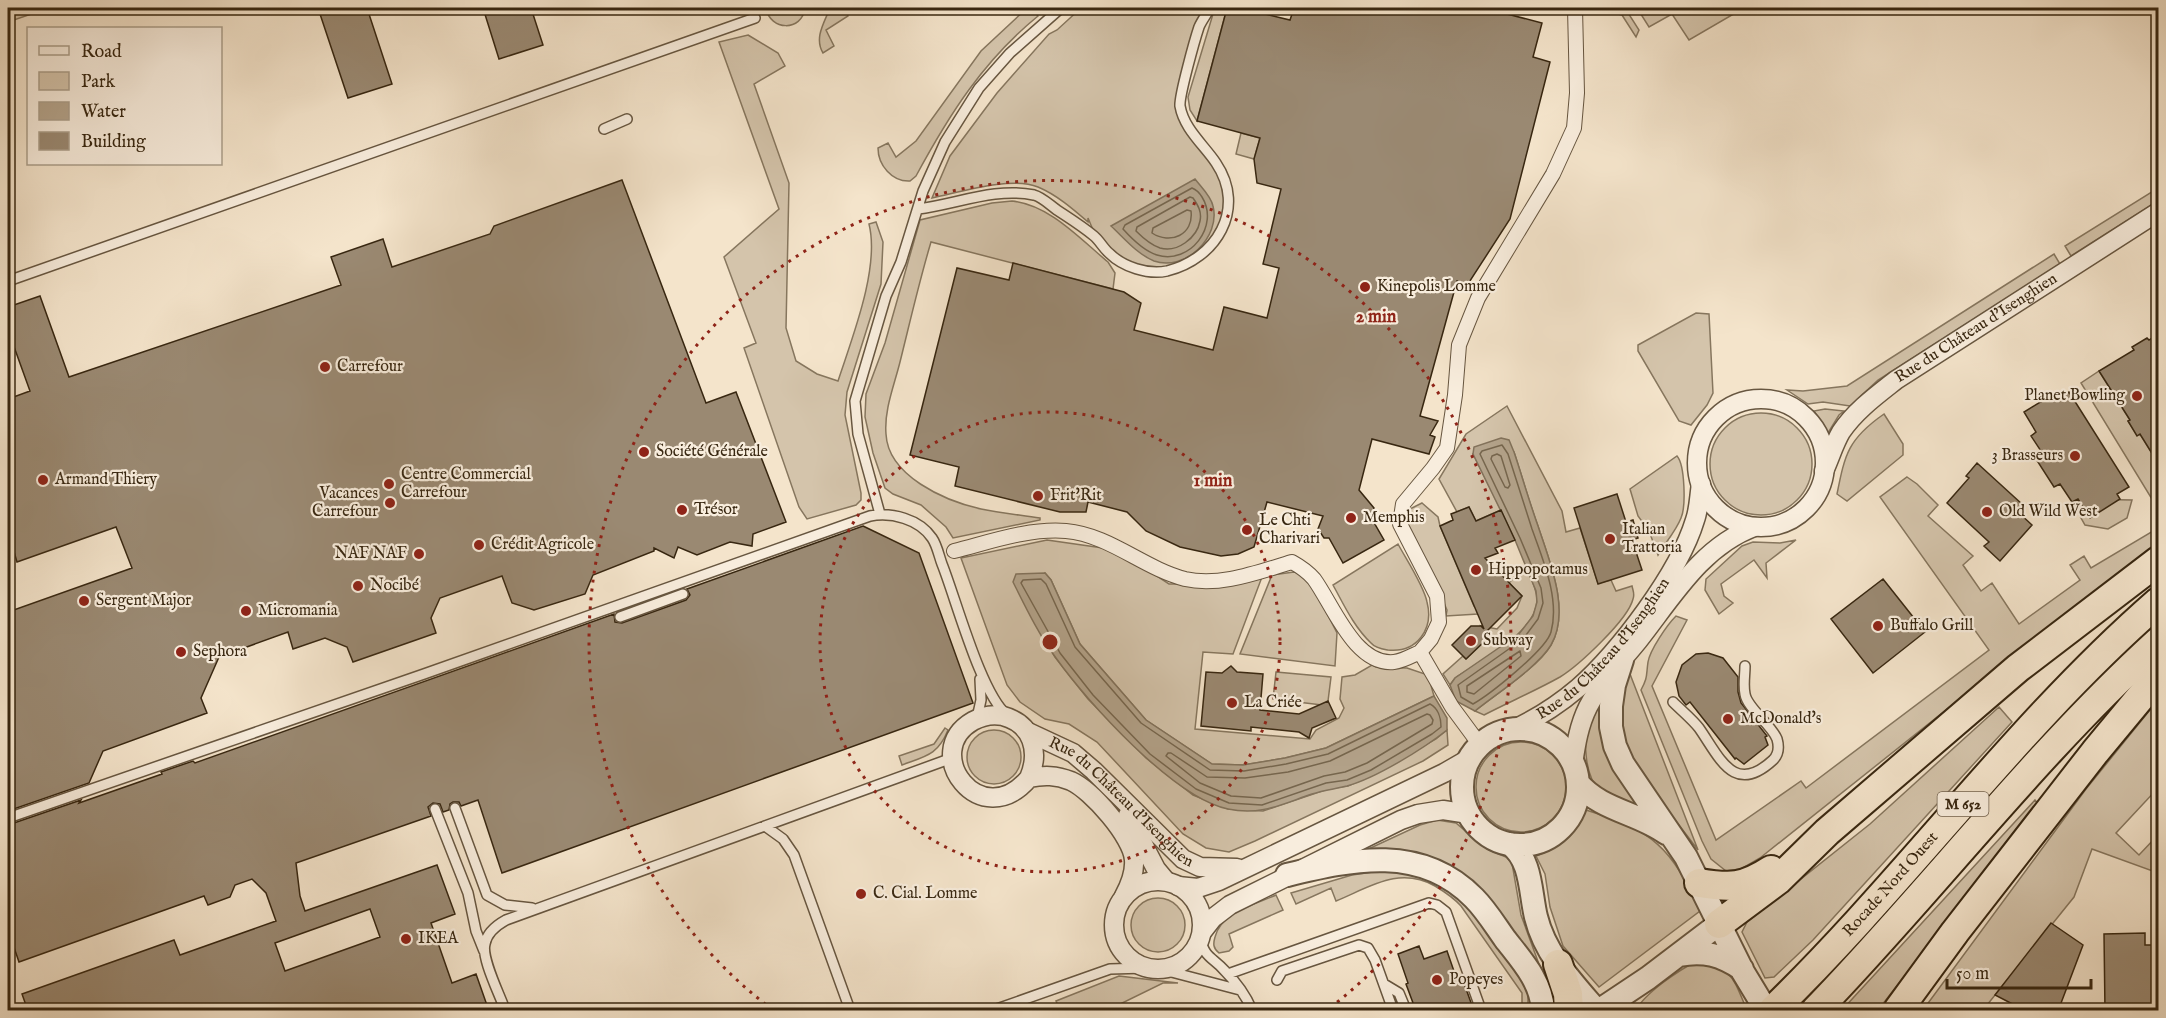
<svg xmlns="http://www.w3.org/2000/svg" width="2166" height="1018" font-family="'IM FELL English',serif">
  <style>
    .green { fill: #d4c4ab; stroke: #86765e; stroke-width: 1.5 }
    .water { fill: #b4a48c; stroke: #82725b; stroke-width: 1.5 }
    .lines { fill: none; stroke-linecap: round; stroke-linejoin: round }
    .shore { stroke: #76664e; stroke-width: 1.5 }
    .building { fill: #9a8972; stroke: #382711; stroke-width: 1.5; fill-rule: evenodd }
    .service-casing { stroke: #675640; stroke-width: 12 }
    .pedestrian-casing { stroke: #675640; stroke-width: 16 }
    .minor-casing { stroke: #675640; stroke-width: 21 }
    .tertiary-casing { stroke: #675640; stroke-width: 26 }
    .trunk-casing { stroke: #382711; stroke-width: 32 }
    .service { stroke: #f8eddd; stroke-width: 9 }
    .pedestrian { stroke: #f8eddd; stroke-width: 14 }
    .minor { stroke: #f8eddd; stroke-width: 18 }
    .tertiary { stroke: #f8eddd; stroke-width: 22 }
    .trunk { stroke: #f4e4cb; stroke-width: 28 }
    .ring { fill: none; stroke: #8f2418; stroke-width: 3; stroke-dasharray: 3 6 }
    .poi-dot { fill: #8f2418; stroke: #f8eddd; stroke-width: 2 }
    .labels { text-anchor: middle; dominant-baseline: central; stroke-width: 4.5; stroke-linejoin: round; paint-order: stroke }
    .shield { fill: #f8eddd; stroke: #72624e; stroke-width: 1.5 }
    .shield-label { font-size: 15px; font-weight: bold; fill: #382711 }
    .poi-label { font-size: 16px; fill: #382711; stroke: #f8eddd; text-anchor: start }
    .street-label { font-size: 16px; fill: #382711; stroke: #f8eddd }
    .centre { fill: #8f2418; stroke: #f8eddd; stroke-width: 3 }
    .ring-label { font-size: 18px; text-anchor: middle; font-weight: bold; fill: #8f2418; stroke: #f8eddd; stroke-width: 4.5; stroke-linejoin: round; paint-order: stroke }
  </style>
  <rect width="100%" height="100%" fill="#f4e4cb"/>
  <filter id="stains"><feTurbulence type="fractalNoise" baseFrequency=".00333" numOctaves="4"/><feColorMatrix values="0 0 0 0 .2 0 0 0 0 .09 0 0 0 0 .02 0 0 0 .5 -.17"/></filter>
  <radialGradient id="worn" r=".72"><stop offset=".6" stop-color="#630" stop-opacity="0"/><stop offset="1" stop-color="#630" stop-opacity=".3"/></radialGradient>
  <path class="green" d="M8,8H49L8,22Z
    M766,8H805C802,32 770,31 766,8Z
    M830,8H844L848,16L826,30L834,46L823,53C814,38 824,23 830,8Z
    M1027,8H1032L1038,16C983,61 949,115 916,176L910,181C892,182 878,165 878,148L888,143L896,157L916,141L981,51Z
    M1081,8H1210L1200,26L1180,103L1183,119L1217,164L1227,212L1203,255L1163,272L1127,265L1096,237L1088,218V222C1073,209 1057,195 1038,187C1011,176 961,192 932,198L950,156L997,93L1049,34L1057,30Z
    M1223,8H1227L1197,121L1190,110L1188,97L1213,14Z
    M1595,8H1625L1639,30L1636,37L1622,15Z
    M1637,8H1744L1689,40L1672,14L1649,27Z
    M748,35L778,53L785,66L754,84L789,183L786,328L796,361L817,374L838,381C852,338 880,268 869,224L876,222L883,242L881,284L847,392L845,415L861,493V500L856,505L807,519L799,507L744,348L756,343L724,257L779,209L719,42Z
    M1241,133L1260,138L1254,159L1236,154Z
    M2158,188V201L2071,256L2065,246Z
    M1012,201C1050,205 1080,239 1108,262L1115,273L1113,289L931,242C919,282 910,322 900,362C894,386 884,410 886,434C888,476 945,501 981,509C1000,513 1021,515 1040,518V520L953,538L946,527L921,505L893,494L885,488L873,453L865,417L866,394L885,343L920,220L992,203Z
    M2054,254L2060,264L1878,380L1850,406L1823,402L1808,404L1787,390L1803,391L1847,386Z
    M1696,313L1709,314L1713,393L1707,405L1691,425L1679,421L1638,351V345Z
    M2099,371L2130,420L2128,421L2137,435L2140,434L2158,463V509L2081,383Z
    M1507,406L1562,511L1566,532L1580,528L1598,583L1611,580L1616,591L1632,586C1633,591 1635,594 1633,599C1628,620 1578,666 1560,677C1535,691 1509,702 1484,715L1475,711C1496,694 1538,667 1551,645C1571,611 1549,560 1538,526C1529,501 1522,476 1514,452L1473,454L1501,510L1476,521L1469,507L1457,512L1439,479L1466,434Z
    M1825,409L1844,411L1839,415L1828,433L1814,411Z
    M1710 464a51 51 0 1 1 102 0a51 51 0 1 1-102 0Z
    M1884,414L1903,444V455L1847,501L1837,494C1845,454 1848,439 1884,414Z
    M1677,456C1685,465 1686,507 1681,518C1676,531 1665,543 1658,555L1649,531L1638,516L1630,489Z
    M1907,477L1917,484L1938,505L1928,516L1973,556L1963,565L1981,591L1992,583L2019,624L2080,580L2070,565L2084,556L2091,568L2158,528V547L2049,628L1760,858L1741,869L1726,871L1711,859L1702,841L1641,690C1648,677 1646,676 1648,662C1650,650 1667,625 1676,616L1687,620L1652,686L1716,840L1801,781L1806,788L1989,650L1880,497Z
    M2078,499L2132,500L2127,518L2108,529L2085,525L2072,502Z
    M1422,503L1438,517L1440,526L1474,606H1485L1478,614L1446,616L1447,610L1427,563L1408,531V510Z
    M1047,540L1117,550L1169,584H1208L1262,577L1233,654L1203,652L1195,729L1310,739L1316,730L1339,718L1344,708L1340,699L1342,677L1355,675L1372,665L1376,667L1407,668L1428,675L1434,696L1326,748L1285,758L1243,765L1212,764L1146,720L1080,644L1051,580L1045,573L1023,601L1055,657L1088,699L1146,758L1193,795L1228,809L1263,811L1328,789L1348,786L1373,775L1436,739L1447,730L1448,745L1423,761L1255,841L1229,852L1206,848L1183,834L1097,742L1069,724L1045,719L1020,702L1007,685L961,558Z
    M1796,540L1766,563L1767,578L1754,560L1721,584L1724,596L1733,603L1719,614L1705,590L1706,579L1742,546L1753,542L1780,543Z
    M1398,544C1406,559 1424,586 1427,602C1434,629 1417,653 1388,650C1382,649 1375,648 1371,643C1354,627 1344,605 1333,585Z
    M1525,565C1530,576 1537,588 1537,600C1537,632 1479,662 1455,678L1450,685L1443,674L1463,656L1466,659L1490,636L1481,626L1497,629L1517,608L1522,596L1509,583Z
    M1294,572L1303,574L1316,592L1337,633L1335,666L1240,654L1272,575Z
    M1276,672L1331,677L1328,701L1322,705L1273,699Z
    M1630,674L1698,850L1653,791L1629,752L1620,732L1622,690Z
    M2158,700V788L2116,833L2139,855L2158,835V873L2092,849L2074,897L1983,1010H1923L2086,789Z
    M1602,702L1648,810C1636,805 1608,797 1600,790C1584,777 1582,735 1591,718C1594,712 1599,707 1602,702Z
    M1999,707L2012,722L1813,940L1774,977L1765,978L1742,932L1747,922L1870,824Z
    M945,728L948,730C938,755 926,756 902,765L899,756L934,744Z
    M967 757a27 27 0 1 1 54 0a27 27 0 1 1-54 0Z
    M1476 787a45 45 0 1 1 90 0a45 45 0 1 1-90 0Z
    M2035,800L2039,805L1878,1010H1842Z
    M1586,810C1654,831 1671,847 1700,911L1599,987L1563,946L1550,907L1545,874L1536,856C1561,847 1576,835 1586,810Z
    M1437,820L1456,823L1478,842L1489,850L1506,857L1512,863L1521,915L1540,967L1552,983L1562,1010L1552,1009L1493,909L1364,851L1420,825Z
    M1380,871C1392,872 1406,871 1417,874C1465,889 1495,944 1523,982L1528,995V1010H1522V993L1461,906C1453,897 1445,892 1435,886C1399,866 1370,887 1336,901L1331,888L1296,904L1291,893L1352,875Z
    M1276,895L1283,910L1229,934L1233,947L1229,951L1219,953C1213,948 1213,944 1215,937C1221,912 1256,904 1276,895Z
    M1131 925a27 27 0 1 1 54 0a27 27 0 1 1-54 0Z
    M1697,961C1733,966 1734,981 1747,1010H1636C1645,993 1679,970 1697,961Z
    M1119,976L1178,983H1163L1108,1010H1060L1056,1001Z"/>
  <path class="water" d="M1195,179C1201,187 1211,196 1213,206C1221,237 1185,272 1154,261C1137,254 1124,238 1111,226Z
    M1501,438L1509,440L1514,452C1522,476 1529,501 1538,526C1549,560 1571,611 1551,645C1538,667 1496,694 1475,711L1456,701L1450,685L1455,678L1519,634L1533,616L1537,602L1536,591L1515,540L1473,454L1474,447Z
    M1045,573L1051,580L1080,644L1146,720L1212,764L1243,765L1285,758L1326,748L1434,696L1447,718V730C1423,749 1376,778 1347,786C1335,789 1324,790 1312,794C1282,804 1261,816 1228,809C1174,798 1088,703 1056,658C1039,635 1026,608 1013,582L1016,574Z"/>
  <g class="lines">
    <path class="shore" d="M1192,188C1197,190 1199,192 1202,197C1220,226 1190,265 1157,255C1144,251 1132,239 1123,229L1125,225Z
      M1190,197L1193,198C1198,205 1202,212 1200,221C1197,238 1177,253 1160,248C1151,245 1142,237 1136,231L1137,227Z
      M1187,210L1191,211C1194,235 1170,245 1152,233L1153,228Z
      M1502,445L1508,454C1516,479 1524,504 1532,529C1543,560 1560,599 1551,632C1546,650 1489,695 1473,704L1461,697L1458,685L1523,639L1538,619L1543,603L1541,588L1520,538L1480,454L1482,451Z
      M1497,454L1501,456L1510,485L1508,488L1505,487L1491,459L1492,456Z
      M1041,579L1046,584L1075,647L1141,723L1210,770L1244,771L1286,764L1328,754L1430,704C1438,708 1441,718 1441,727L1432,734L1371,770L1347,780L1326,783L1262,805L1229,803L1196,789L1150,754L1093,695L1060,653L1021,583L1023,580Z
      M1520,651L1521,656L1474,694L1467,692V686Z
      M1427,714L1430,715L1433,720L1432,724L1367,763L1345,772L1324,776L1261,798L1231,796L1200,783L1166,756L1168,753H1171L1207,777L1245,778L1288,772L1330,761Z"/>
  </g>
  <path class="building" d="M318,8H367L392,84L348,98Z
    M483,8H531L543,45L499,59Z
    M1227,8H1240L1290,20L1294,8H1484L1542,23L1533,57L1550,62L1510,219L1468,284L1457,281L1420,416L1438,421L1430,435L1435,437L1429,454L1372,439L1359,490L1374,508L1372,519L1384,540L1343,563L1329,538H1324L1318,529L1323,516L1267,502L1254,547L1238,554L1221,556L1180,547L1146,531L1127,512L1088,502L1086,512H1060L955,486L959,467L910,455L957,268L1009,280L1013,263L1124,292L1141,303L1134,330L1213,350L1224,307L1267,318L1279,268L1263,264L1281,189L1257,183L1254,159L1260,138L1197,121Z
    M622,180L706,403L736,392L786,522L753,534L752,546L730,542L697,555L678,547L674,558L654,548V551L593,575L585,594L534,610L512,603L502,576L440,598L431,618L436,633L353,662L347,647L325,638L293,649L288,632L219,657L201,698L207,713L103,751L89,783L8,811V612L132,568L116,527L17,562L8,531V399L30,391L8,330V307L40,296L69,377L341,285L331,257L383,239L392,267L490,234L494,226Z
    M2158,334V463L2140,434L2137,436L2128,421L2130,420L2099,371L2134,350L2132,347L2147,338L2149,340Z
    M2069,392L2129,487L2117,494L2120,499L2090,518L2078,499L2072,502L2060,484L2054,487L2036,459L2043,454L2031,436L2036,432L2024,412L2055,393L2058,398Z
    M1977,463L2023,505L2017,511L2032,525L2000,561L1984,546L1989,542L1947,503L1969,478L1966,476Z
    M1617,494L1626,522L1633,520L1638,538L1632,540L1642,570L1598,584L1574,508Z
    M1469,507L1476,521L1501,510L1515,540L1495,548L1498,553L1485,558L1522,596L1486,632L1490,636L1466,659L1452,645L1471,626H1481L1484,629L1440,526L1453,520L1451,514Z
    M863,526L919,553L973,703L502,873L478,800L461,806L459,802H453L450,804L449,810L443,812L440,804L433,803L428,807L431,816L296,863L300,896L305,911L437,865L455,914L431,923L452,983L476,974L489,1011H28L22,994L174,940L180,955L276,921L266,893L252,879L235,885L230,897L208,905L204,896L19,962L8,930V825L81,800L79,803L162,774L161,772L193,761L195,763L614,614L615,622L622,623L686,600L690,595L687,589ZM370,909L380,937L285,971L275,943Z
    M1883,579L1925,632L1873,673L1831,619Z
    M1708,653L1723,658L1738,677V692L1741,703L1767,736L1765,737L1768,745L1744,764L1736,758L1735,759L1690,702L1686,705L1679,696L1676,682L1682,665L1696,654Z
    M1231,666L1237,672L1263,674L1260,710L1299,714L1328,701L1336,718L1312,728L1309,738L1299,732L1251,727V731L1201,726L1206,672L1222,673Z
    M2051,923L2083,945L2058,1011H2026L1995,995Z
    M2145,933V945H2158V1011H2105L2104,934Z
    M1419,946L1424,959L1447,951L1456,977L1461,975L1474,1011H1416L1406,984L1408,983L1398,954Z"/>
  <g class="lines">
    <g class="service-casing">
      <path id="service" d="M604,129L627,119
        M918,209C957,204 995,187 1034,195C1042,197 1050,205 1057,210C1069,218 1082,226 1094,236C1100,241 1103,248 1109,253C1123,267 1148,275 1167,271C1216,259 1247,209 1216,163C1204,145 1184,129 1180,106C1179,96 1195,39 1199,27C1202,20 1207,14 1210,8
        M8,281L755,18
        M880,514L858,434L855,401L886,296L901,262L923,191L945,142L979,88L1010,53L1061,8
        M620,617L683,594
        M1673,702C1682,711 1692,719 1699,728C1720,758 1734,796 1773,760C1779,754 1779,746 1777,739C1771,724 1747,708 1745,694C1743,685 1745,675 1745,666
        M977,718L981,700L980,679
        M455,808L487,895L505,905L532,908
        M435,809L468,893L476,931L484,951
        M8,818L424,674L870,516C892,512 919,519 932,538C937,545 939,556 942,564C956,599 981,694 1007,715
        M765,826L783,839L794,855L850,1010
        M1200,938C1205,959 1213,957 1225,971C1236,982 1246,996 1252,1010
        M1160,969L1240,990
        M1228,974L1429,903L1437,905L1446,912L1481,1010
        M1277,980L1282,971L1359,945L1368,948L1375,960L1393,1010
        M1384,984L1399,993L1406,1010
        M505,1010C500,995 481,958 485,944C487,932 497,925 506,920L952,758
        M994,1010L1110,969L1146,968"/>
    </g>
    <g class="pedestrian-casing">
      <path id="pedestrian" d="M954,551C990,542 1028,528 1066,531C1110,535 1143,568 1185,579C1220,587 1258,572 1292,562C1301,567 1308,572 1314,579C1333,605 1355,666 1394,662C1403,661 1413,655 1420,652L1452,707L1480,745
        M1420,652L1431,639L1439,622L1437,596L1400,524L1403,504L1433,468L1447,448L1455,395L1459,345L1478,298L1553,174L1574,128L1577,93L1575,8"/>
    </g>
    <g class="minor-casing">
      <g id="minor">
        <circle cx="1761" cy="463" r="64"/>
        <path id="s1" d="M1824,471C1830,458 1834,444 1841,432C1855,411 1877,395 1896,380L2158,212"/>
        <path id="s2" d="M1512,730C1536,719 1558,705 1578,688C1619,652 1679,573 1695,520C1699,509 1699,496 1701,484"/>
        <path id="s3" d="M1028,732L1073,753L1094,771L1183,859L1200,867L1237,868"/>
        <path d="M1573,764C1576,744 1579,725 1588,707C1601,682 1621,662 1638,641C1672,598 1701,547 1754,527"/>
        <path d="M1029,778C1040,752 1033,724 1003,716C993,714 982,716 973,721C919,752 981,835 1029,778C1044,775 1056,775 1071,781C1091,790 1133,837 1134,860C1135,873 1130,885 1124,896"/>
        <path d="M1128,815L1156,869L1166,881"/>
        <circle cx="1158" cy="925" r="44"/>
        <path d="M1178,886L1198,888L1219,881L1444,773L1470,758"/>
        <path d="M1202,932L1213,918L1230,905L1401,820L1418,814L1443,810L1469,814"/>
      </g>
    </g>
    <g class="tertiary-casing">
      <path id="tertiary" d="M1622,660L1614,685L1611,706V727L1615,746L1623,764L1686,857L1743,972L1766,1010
        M1462 787a58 58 0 1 1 116 0a58 58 0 1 1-116 0Z
        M1578,783C1600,810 1639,813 1666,833
        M1510,844C1532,860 1530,893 1536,917C1545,954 1572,982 1596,1010
        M1287,875C1353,859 1421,844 1474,898C1486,910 1495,925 1505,939C1522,961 1541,981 1543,1010
        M1679,955C1704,950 1721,955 1742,969
        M1600,1010L1648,978L1719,924"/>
    </g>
    <g class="trunk-casing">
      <g id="trunk">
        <path d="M1699,883C1731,888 1743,888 1771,870"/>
        <path d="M1719,924L1778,880L1827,832L2018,668L2158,561"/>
        <path d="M1558,964L1568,994L1569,1010"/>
        <path id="s4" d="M1773,1010C1907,880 2017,725 2158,602"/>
        <path d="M1816,1010C1932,890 2034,755 2158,642"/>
        <path d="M1898,1010L1955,932L2095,752L2158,676"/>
      </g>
    </g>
    <use href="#service" class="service"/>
    <use href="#pedestrian" class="pedestrian"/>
    <use href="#minor" class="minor"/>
    <use href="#tertiary" class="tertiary"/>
    <use href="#trunk" class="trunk"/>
  </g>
  <g class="ring">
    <circle cx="1050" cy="642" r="230"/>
    <path d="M773 1010A461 461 0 1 1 1327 1010"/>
  </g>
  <g class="poi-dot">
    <circle cx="1365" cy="287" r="6"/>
    <circle cx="325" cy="367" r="6"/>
    <circle cx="2137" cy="396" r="6"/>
    <circle cx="644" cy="452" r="6"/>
    <circle cx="2075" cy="456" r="6"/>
    <circle cx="43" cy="480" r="6"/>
    <circle cx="389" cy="484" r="6"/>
    <circle cx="1038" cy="496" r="6"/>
    <circle cx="390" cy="503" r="6"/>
    <circle cx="682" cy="510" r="6"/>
    <circle cx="1987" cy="512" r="6"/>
    <circle cx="1351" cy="518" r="6"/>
    <circle cx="1247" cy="530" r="6"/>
    <circle cx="1610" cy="539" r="6"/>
    <circle cx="479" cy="545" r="6"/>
    <circle cx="419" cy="554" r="6"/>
    <circle cx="1476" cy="570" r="6"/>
    <circle cx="358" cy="586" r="6"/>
    <circle cx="84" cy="601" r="6"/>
    <circle cx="246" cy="611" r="6"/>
    <circle cx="1878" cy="626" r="6"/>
    <circle cx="1471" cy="641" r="6"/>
    <circle cx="181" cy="652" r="6"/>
    <circle cx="1232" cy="703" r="6"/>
    <circle cx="1728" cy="719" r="6"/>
    <circle cx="861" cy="894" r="6"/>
    <circle cx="406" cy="939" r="6"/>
    <circle cx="1437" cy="980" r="6"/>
  </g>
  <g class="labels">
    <rect class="shield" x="1937.5" y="792" width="51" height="24" rx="4.5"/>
    <g class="shield-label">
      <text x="1963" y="804">M 652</text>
    </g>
    <g class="poi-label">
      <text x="1377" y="287">Kinepolis Lomme</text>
      <text x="337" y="367">Carrefour</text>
      <text x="2125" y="396" text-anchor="end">Planet Bowling</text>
      <text x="656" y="452">Société Générale</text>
      <text x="2063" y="456" text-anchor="end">3 Brasseurs</text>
      <text x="401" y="475">Centre Commercial<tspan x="401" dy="18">Carrefour</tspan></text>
      <text x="55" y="480">Armand Thiery</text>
      <text x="378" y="494" text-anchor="end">Vacances<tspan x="378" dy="18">Carrefour</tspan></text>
      <text x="1050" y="496">Frit'Rit</text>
      <text x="694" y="510">Trésor</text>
      <text x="1999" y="512">Old Wild West</text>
      <text x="1363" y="518">Memphis</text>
      <text x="1259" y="521">Le Chti<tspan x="1259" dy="18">Charivari</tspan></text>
      <text x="1622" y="530">Italian<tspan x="1622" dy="18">Trattoria</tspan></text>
      <text x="491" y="545">Crédit Agricole</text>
      <text x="407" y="554" text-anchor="end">NAF NAF</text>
      <text x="1488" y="570">Hippopotamus</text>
      <text x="370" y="586">Nocibé</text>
      <text x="96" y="601">Sergent Major</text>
      <text x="258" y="611">Micromania</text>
      <text x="1890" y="626">Buffalo Grill</text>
      <text x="1483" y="641">Subway</text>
      <text x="193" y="652">Sephora</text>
      <text x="1244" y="703">La Criée</text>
      <text x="1740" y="719">McDonald's</text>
      <text x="873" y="894">C. Cial. Lomme</text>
      <text x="418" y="939">IKEA</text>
      <text x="1449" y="980">Popeyes</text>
    </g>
    <g class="street-label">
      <text stroke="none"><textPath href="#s1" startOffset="214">Rue du Château d'Isenghien</textPath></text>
      <text stroke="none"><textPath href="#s2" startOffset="124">Rue du Château d'Isenghien</textPath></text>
      <text stroke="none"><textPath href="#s3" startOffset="118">Rue du Château d'Isenghien</textPath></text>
      <text stroke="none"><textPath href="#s4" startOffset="172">Rocade Nord Ouest</textPath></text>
    </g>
  </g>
  <circle cx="1050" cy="642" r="9" class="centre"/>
  <g class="ring-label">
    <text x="1376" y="322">2 min</text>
    <text x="1213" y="486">1 min</text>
  </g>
  <rect width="2166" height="1018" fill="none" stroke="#f4e4cb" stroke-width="30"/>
  <rect x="9" y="9" width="2148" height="1000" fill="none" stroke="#382711" stroke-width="3"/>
  <rect x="15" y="15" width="2136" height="988" fill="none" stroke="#382711" stroke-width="1.5"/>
  <rect x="27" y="27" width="195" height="138" fill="#f8eddd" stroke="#ab9e8b" stroke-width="1.5"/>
  <rect x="39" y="46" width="30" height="9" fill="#f8eddd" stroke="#ab9e8b" stroke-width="1.5"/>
  <text x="81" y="57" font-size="18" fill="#382711">Road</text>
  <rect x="39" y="72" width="30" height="18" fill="#d4c4ab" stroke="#ab9e8b" stroke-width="1.5"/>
  <text x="81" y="87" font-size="18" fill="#382711">Park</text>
  <rect x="39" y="102" width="30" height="18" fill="#b4a48c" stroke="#ab9e8b" stroke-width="1.5"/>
  <text x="81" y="117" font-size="18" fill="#382711">Water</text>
  <rect x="39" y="132" width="30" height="18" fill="#9a8972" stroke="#ab9e8b" stroke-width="1.5"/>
  <text x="81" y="147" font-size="18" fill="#382711">Building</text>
  <path d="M1947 979v9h144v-9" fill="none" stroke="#382711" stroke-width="3"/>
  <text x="1956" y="979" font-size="18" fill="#382711" stroke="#f8eddd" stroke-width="4.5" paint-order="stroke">50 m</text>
  <rect width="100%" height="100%" filter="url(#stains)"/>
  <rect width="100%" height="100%" fill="url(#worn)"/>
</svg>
